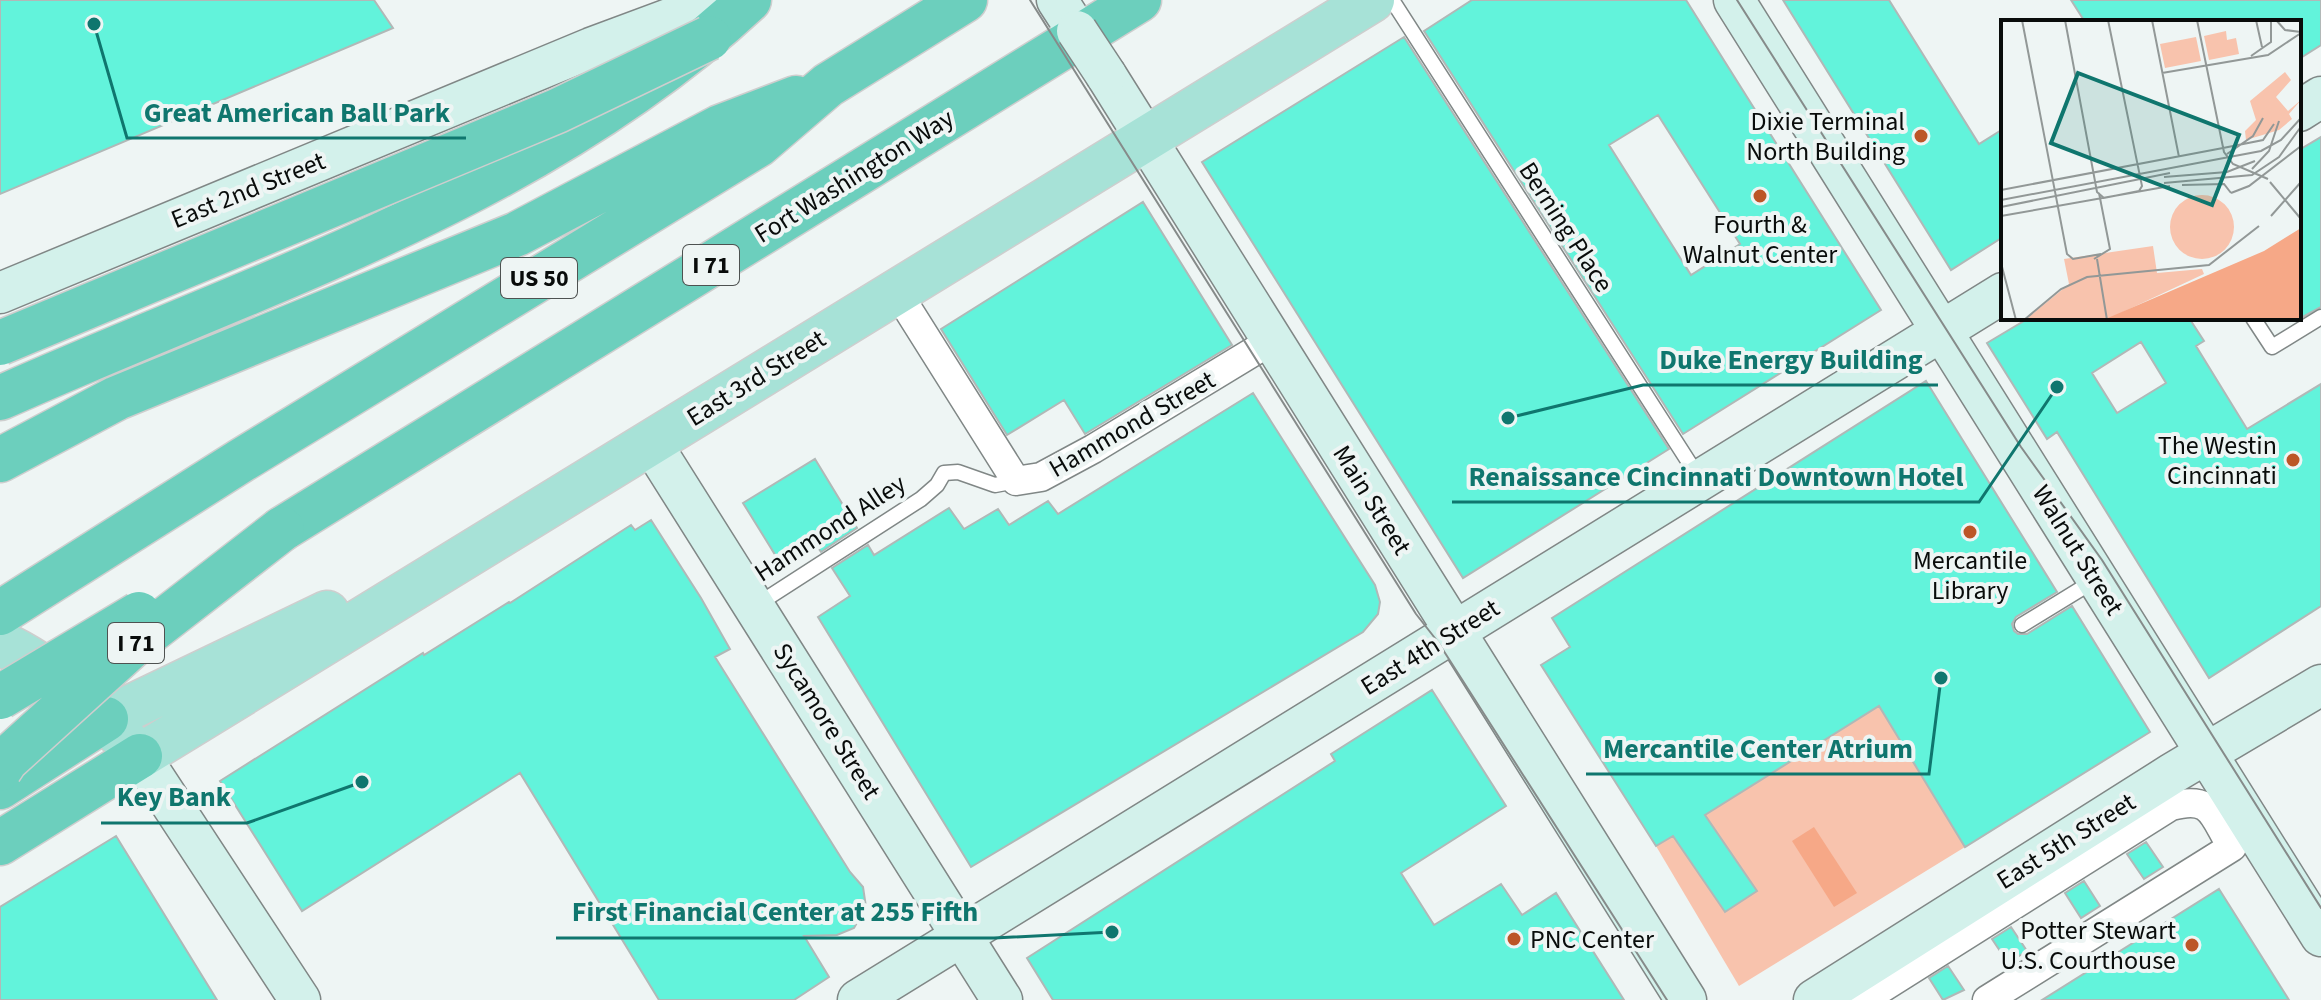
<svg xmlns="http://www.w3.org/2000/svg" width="2321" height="1000" font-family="'Source Sans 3',sans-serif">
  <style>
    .green { fill: #f8c3ad }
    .water { fill: #f6a887 }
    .building { fill: #62f3db; stroke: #b1b8b7; stroke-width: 2; fill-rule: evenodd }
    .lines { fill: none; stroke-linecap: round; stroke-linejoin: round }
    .lane-casing { stroke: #808786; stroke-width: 17 }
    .street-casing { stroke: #808786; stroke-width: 31 }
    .secondary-casing { stroke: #808786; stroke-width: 43 }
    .primary-casing { stroke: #cecece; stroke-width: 47 }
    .highway-casing { stroke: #cecece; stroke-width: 47 }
    .lane { stroke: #fff; stroke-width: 14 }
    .street { stroke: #fff; stroke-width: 28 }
    .secondary { stroke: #d3f1eb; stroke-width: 40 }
    .primary { stroke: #a7e2d7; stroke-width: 44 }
    .highway { stroke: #6ccfbd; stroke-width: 44 }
    .tram { stroke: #868b8a; stroke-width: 2 }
    .secondary-bridge-casing { stroke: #808786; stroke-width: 43; stroke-linecap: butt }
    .highway-bridge-casing { stroke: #cecece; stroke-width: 47; stroke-linecap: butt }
    .secondary-bridge { stroke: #d3f1eb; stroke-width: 40 }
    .highway-bridge { stroke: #6ccfbd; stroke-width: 44 }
    .poi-dot { fill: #bc5627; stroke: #eef5f4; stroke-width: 3 }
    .labels { text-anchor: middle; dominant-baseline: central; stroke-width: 8; stroke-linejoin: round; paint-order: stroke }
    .shield { fill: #eef5f4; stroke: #4e5251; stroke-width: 2 }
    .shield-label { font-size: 24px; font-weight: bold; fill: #090c0b }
    .poi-label { font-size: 26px; fill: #090c0b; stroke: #eef5f4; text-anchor: end }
    .street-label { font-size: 26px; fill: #090c0b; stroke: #eef5f4 }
    .inset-road { fill: none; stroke: #929897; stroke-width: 2 }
    .view { fill: #0f766e; fill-opacity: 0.15; stroke: #0f766e; stroke-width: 4 }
    .inset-edge { fill: none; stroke: #090c0b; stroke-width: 4 }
    .leader { fill: none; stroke: #0f766e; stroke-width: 3 }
    .callout-dot { fill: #0f766e; stroke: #eef5f4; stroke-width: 3 }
    .callout-label { font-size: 28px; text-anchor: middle; font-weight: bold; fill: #0f766e; stroke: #eef5f4; stroke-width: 8; stroke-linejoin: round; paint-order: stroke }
  </style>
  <rect width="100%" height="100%" fill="#eef5f4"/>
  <path class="green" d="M1879,706L1965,847L1739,986L1656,846Z"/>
  <path class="water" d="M1814,827L1857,893L1834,907L1792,841Z"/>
  <path class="building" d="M0,0H374L393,28L0,194Z
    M1472,0H1686L1881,310L1683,434L1424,31ZM1658,115L1740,244L1691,275L1609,145Z
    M1783,0H1889L1979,144L2003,129V237L1951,270Z
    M2071,0H2321V45L2299,59V22H2085Z
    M1404,37L1669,449L1463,578L1202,162Z
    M2321,137V307L2299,319V150Z
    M1143,202L1232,345L1085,434L1064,400L1007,435L941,329Z
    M2029,318H2189L2204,341L2196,346L2247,429L2321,384V606L2209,678L2057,432L2047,439L1987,343ZM2141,342L2166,383L2117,413L2092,373Z
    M1926,381L2057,592L2016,617L2012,624L2014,631L2018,634H2027L2072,606L2150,732L1965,847L1879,706L1705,815L1757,891L1725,912L1673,836L1656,846L1541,665L1570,647L1552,618Z
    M1253,393L1375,585L1380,602L1378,614L1363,632L971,867L818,617L850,596L832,568L868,545L874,555L949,508L964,529L998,509L1009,525L1048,501L1058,514Z
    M815,459L857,528L821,552L816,545L782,566L743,503Z
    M651,520L701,598L730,649L715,657L850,872L863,887L866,907L854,928L837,935L804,936L829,977L794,1000H659L520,773L302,911L220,781L423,653L424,655L509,602L510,603L631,525L635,530Z
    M1432,690L1506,806L1401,873L1434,925L1501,884L1522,915L1556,893L1624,1000H1053L1027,958L1335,761L1331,754Z
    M116,836L217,1000H0V907Z
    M2146,842L2163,867L2144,879L2127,854Z
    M2084,881L2100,906L2081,918L2065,893Z
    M2219,889L2289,1000H2042Z
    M2011,927L2027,951L2008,963L1992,939Z
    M1948,966L1964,990L1943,1000L1929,978Z"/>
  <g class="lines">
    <g class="lane-casing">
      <path id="lane" d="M1392,0L1699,478
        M2253,318L2272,347L2321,317
        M755,606L921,499L937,485L944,473L958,472L995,485L1016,481
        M2022,625L2097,579"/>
    </g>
    <g class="street-casing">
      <path id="street" d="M897,292L1016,481L1041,477L1093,449L1271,341
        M1863,1000L2171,806C2213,795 2212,815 2232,847L1987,1000"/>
    </g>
    <g class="secondary-casing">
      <path id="secondary" d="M1057,0L1077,31
        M1734,0L2321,936
        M1106,75L1686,1000
        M2299,111L2321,97
        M0,293L591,48L720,0
        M651,443L1002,1000
        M140,756L300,1000
        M858,1000L2003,293
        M1814,1000L2173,773L2321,685"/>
    </g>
    <g class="primary-casing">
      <path id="primary" d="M0,643C55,668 100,713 140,756L1372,0
        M106,719L327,613"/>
    </g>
    <g class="highway-casing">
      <path id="highway" d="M0,398C257,283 540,196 749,0
        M0,460L117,398L517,234L720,127L796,98
        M282,529L1139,0
        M0,613L242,460L758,145L828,85L965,0
        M0,787L106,719
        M0,843L140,756"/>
    </g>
    <use href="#lane" class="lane"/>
    <use href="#street" class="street"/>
    <use href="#secondary" class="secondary"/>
    <use href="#primary" class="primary"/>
    <use href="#highway" class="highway"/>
    <path class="tram" d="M1030,0L1416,614L1438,642L1667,1000
      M1737,0L2021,447L2102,560L2321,908"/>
    <g class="secondary-bridge-casing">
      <path id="secondary-bridge" d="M1077,31L1106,75"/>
    </g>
    <g class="highway-bridge-casing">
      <path id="highway-bridge" d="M0,343L557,111L709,38
        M0,697L139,614
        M0,769L6,760L135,643L282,529"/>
    </g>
    <use href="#secondary-bridge" class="secondary-bridge"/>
    <use href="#highway-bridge" class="highway-bridge"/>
  </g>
  <g class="poi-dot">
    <circle cx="1921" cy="136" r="8"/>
    <circle cx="1760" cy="196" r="8"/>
    <circle cx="2293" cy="460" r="8"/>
    <circle cx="1970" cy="532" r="8"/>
    <circle cx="1514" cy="939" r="8"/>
    <circle cx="2192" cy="945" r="8"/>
  </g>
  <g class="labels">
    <g class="shield">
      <rect x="683" y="245" width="56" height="40" rx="6"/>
      <rect x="501" y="258" width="76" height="40" rx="6"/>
      <rect x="108" y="623" width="56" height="40" rx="6"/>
    </g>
    <g class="shield-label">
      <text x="711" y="265">I 71</text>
      <text x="539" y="278">US 50</text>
      <text x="136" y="643">I 71</text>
    </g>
    <g class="poi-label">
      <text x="1905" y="121">Dixie Terminal<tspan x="1905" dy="30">North Building</tspan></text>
      <text x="1760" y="224" text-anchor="middle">Fourth &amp;<tspan x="1760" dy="30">Walnut Center</tspan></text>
      <text x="2277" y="445">The Westin<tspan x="2277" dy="30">Cincinnati</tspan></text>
      <text x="1970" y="560" text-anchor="middle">Mercantile<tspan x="1970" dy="30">Library</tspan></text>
      <text x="2176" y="930">Potter Stewart<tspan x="2176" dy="30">U.S. Courthouse</tspan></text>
      <text x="1530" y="939" text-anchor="start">PNC Center</text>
    </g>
    <g class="street-label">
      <text transform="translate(854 176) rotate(-32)">Fort Washington Way</text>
      <text transform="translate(248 190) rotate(-22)">East 2nd Street</text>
      <text transform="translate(1566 227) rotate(57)">Berning Place</text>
      <text transform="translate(756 378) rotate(-32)">East 3rd Street</text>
      <text transform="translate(1132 424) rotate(-30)">Hammond Street</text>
      <text transform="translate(1372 500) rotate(58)">Main Street</text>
      <text transform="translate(830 528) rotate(-33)">Hammond Alley</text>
      <text transform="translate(2078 550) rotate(58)">Walnut Street</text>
      <text transform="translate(1430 647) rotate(-32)">East 4th Street</text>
      <text transform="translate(827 721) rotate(58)">Sycamore Street</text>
      <text transform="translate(2066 841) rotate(-32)">East 5th Street</text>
    </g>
  </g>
  <g transform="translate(2001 20)">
    <rect width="300" height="300" fill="#eef5f4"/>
    <path d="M225,11L226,20L235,18L238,34L208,40L203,16ZM195,17L200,41L164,48L159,24ZM284,52L290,60L275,77L287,91L300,80L288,94L291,99L278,110L245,120L244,111L255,100L249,81ZM169 207a32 32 0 1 1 64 0a32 32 0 1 1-64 0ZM152,226L156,253L201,249L203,254L109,298L24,300L68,264L63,239Z" fill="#f8c3ad"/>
    <path d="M300,208V300H102L263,231Z" fill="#f6a887"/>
    <path class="inset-road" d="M21,0L66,234L72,239L100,234M64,0L96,172L103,178L138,171L141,166L107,0M151,0L178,137M196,0L223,132L232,144L267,159M255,0L261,27M275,0L284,10L300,12M250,36L270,22V0M161,53L267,35L300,13M222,128L262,120L273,104M226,134L252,116L262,98M251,149L268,131L278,101M163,157L226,152L254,141M269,162L300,199M163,163L251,155L278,137L299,108M181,165L223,164L230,173M0,170L222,128M230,173L248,166L300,126M0,180L260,131L280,120L300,98M0,187L169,153M0,196L169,166M270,196L300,162M93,239L109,229L98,173M96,239L106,300M0,243L15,300M23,300L60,269L86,257L208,245L258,206"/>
    <path class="view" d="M77,53L238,115L211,185L50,123Z"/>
    <rect width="300" height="300" class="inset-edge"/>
  </g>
  <path class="leader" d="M94 24L127 138H466M1508 418L1643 385H1938M2057 387L1979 502H1452M1941 678L1929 774H1586M362 782L247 823H101M1112 932L994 938H556"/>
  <g class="callout-dot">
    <circle cx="94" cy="24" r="8"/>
    <circle cx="1508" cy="418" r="8"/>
    <circle cx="2057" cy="387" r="8"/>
    <circle cx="1941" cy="678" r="8"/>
    <circle cx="362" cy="782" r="8"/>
    <circle cx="1112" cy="932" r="8"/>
  </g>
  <g class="callout-label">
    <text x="297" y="122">Great American Ball Park</text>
    <text x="1791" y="369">Duke Energy Building</text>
    <text x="1716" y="486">Renaissance Cincinnati Downtown Hotel</text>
    <text x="1758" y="758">Mercantile Center Atrium</text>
    <text x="174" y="806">Key Bank</text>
    <text x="775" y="921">First Financial Center at 255 Fifth</text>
  </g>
</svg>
